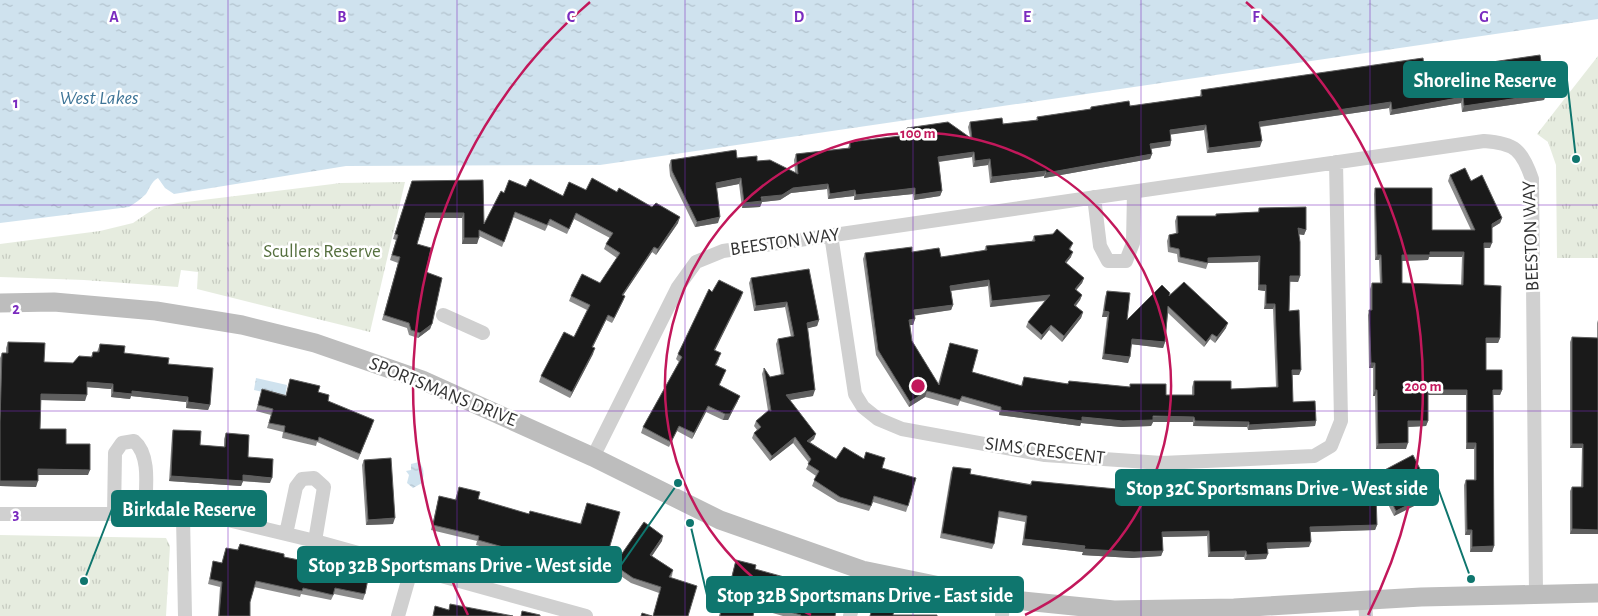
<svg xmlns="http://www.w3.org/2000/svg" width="1598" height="616" font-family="'Alegreya Sans',sans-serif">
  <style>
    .grass { fill: url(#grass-tufts) }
    .water { fill: url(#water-ripples) }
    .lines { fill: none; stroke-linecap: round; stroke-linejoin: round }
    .street { stroke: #d0d0d0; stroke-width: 14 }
    .secondary { stroke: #bdbdbd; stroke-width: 19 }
    .wall { fill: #8c8c8c; fill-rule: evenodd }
    .shaded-wall { fill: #5f5f5f }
    .building { fill: #1a1a1a; stroke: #5f5f5f; fill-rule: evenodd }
    .grid { fill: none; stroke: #7b2cbf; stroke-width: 1; stroke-opacity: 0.55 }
    .ring { fill: none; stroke: #c2185b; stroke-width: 2.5 }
    .labels { text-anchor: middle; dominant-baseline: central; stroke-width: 5; stroke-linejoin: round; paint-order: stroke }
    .street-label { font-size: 19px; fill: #333; stroke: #fff }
    .park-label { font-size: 19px; fill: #56703f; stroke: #fff }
    .water-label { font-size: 20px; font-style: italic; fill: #3f7597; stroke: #fff }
    .grid-label { font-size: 16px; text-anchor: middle; font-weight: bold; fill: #7b2cbf; stroke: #fff; stroke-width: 5; stroke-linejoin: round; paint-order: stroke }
    .centre { fill: #c2185b; stroke: #fff; stroke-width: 2.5 }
    .ring-label { font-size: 15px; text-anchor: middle; font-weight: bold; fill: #c2185b; stroke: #fff; stroke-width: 5; stroke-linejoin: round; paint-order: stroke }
    .leader { fill: none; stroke: #0f766e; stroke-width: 2 }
    .callout-dot { fill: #0f766e; stroke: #fff; stroke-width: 2 }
    .callout { fill: #0f766e; stroke: #0f766e; stroke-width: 2 }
    .callout-label { font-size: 20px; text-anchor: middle; font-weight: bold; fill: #fff }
  </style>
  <defs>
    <pattern id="grass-tufts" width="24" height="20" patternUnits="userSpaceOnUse" patternTransform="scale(1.25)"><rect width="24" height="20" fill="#e6ecdf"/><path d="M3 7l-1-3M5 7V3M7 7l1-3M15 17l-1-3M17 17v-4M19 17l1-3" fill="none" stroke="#c6cbc0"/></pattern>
    <pattern id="water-ripples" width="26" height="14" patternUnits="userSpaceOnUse" patternTransform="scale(1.25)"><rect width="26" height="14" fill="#cfe2ee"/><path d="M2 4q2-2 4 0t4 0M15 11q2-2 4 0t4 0" fill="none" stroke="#b2c2cd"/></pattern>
  </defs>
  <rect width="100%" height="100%" fill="#fff"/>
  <path class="grass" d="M1598,56V258H1557L1556,165L1548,142L1537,134Z
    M405,182L370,332L197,289L198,272L181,270L178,287L84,280L0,277V244L100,231L133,223L155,208L178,203L341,183Z
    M0,535L166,538L170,546L166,616H0Z"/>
  <path class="water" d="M0,0H1598V19L600,165L346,166L174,194L165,188L158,178C151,182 150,188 146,194C141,199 135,203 129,207L0,223Z
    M256,378L287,385L285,397L254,390Z
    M419,462C425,469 424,475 422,483L413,488L407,483L409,475L406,471L411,470V464Z"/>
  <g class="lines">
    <path class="street" d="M1094,197L1100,246L1108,261H1126L1133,243L1134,192
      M831,235L855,394L863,407L878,419L902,429L1045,455L1162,463L1314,456L1331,446L1341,421L1336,162
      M443,315L483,333
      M593,457L678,287L696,262L723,251L1484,141C1515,143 1522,150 1532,179L1536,594
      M0,514H145L220,518L315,541L586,616
      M114,515L115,453L122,443L134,441C152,456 145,492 145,514
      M183,517L185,616
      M286,534L296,487L302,479L314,478L324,487L315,541
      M1365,601L1366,616
      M398,616L412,567
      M850,616L862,570
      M1002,616L1003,599"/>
    <path class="secondary" d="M0,303L54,302L156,311L242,325L315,343L422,380L593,457L720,520L862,570L1003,599L1114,610L1234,608L1421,597L1598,593"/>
  </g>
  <path class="wall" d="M1451,68L1546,94L1544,100L1462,112L1461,103L1390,115L1389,108L1260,127V147L1207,153L1204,130L1171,134V141L1170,146L1151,149L1152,154L1150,159L1044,178V176L990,183L988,165L973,167L972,157L939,162L942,191L940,196L914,200L913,194L854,200V196L828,199L827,189L791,193L780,200L762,202L760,207L742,208L739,184L716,188L718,223L695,227L670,176L669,165L671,160L737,158L757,161L795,172L794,160L796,154L848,148L850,142L905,136V133L907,128L970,137L968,127L970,122L1003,124L1036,120L1037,117L1090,109L1091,107L1130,106L1200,96L1201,90L1426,82L1450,79L1449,73Z
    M1450,175L1471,181L1502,218L1500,223L1492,228L1490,248H1484V285L1500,338L1498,343H1486V370L1502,390L1500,395H1493L1494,546L1492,552H1470V535H1465L1464,485L1466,480H1474V449H1466V395H1428V421L1426,426L1408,427L1406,449H1376L1375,396H1373V368H1369L1368,315L1370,310V289L1372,283H1380L1379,260H1375L1374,194L1375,188L1432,230H1471L1448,181ZM1429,257H1462L1461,285L1402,283V261L1428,260Z
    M412,181L484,224L504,193L526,187L563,196L586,190L617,192L678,223L656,255L652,252L623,295L625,296L623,301L612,323L606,320L593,347V354L570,398L539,382L541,376L574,337L587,310L569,301L571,296L600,283L617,258L604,249L606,244L610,238L574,219L567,234L548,225L545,231L513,217L502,247L479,236L477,244H462V218H425L417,244L426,272L432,324L430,329L418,338L409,335L407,328L382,320L398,263L390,260L396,240L393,239Z
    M1259,208L1306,230L1304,235L1299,234L1300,276L1298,282H1290L1289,311L1301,370L1299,375H1292L1293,402L1316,421L1315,426L1248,430L1247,427L1193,426V422H1153L1151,426L1121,427L1081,423L1080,426L999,415V412L960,401L958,406L925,397L909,407L876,355L863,259L865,253L912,252L941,257L984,251L986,246L1032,241L1034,236L1073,243L1070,250L1071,257L1066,263L1084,278L1082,283L1076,290L1082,295L1080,300L1076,306L1083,312L1081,318L1062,342L1049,330L1041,340L1026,327L1028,322L1045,301L990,307L988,286L951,291L953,305L951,310L915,315V319L913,325H910L912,341L938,384L950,343L972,372L1021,386L1024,377L1067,384L1069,381L1130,387V384L1166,395H1192V387L1194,381L1231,389L1276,387L1273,309H1264L1265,291L1258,290V262L1208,263L1206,269L1178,262L1177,254L1168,252L1167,241L1169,235L1176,234L1175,221L1177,216H1216V214L1258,212Z
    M751,278L819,320L817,326L807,328L813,396L789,400L814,439L810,442L836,459H864L866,452L882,468L908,506L906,512L873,502L869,511L838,502L812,486L816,476L806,469L809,463L793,443L770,461L752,438L754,433L757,430L754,426L756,421L768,411L762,374L764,368L770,377L781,375L776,344L778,339L791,337L785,307L754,311L749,283Z
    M1107,291L1127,320L1169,296L1226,328L1215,343L1210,339L1204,347L1168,313L1165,342L1163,348L1131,344L1128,363L1102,359L1107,317H1102L1105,297Z
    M712,292H743L715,350L719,359L716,365L726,370L719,386L738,401L728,420H723L706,412L692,439L677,431L669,447L641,433L643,427L679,362L676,359L678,354Z
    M1598,320V534H1570V491L1572,487H1581L1582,448H1570V342L1572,337L1597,338V323Z
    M8,342L44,362L73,363L91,357L93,352H97L100,344L124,353L168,364L210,405L208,410L186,408V402L131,396L130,399L111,397V389L87,387L85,401L41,400L40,429L66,444L88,475H38L36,487L0,486V358L2,353H6V348Z
    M290,379L318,392L328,401L372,426L358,460L317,442L316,446L282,438L283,432L267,428L271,415L256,411L262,389L286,395Z
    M173,430L200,445L224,447V439L226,433L270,483L243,481L241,486L169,481L172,435Z
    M364,460L393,524L366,525L362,465Z
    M953,467L970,474L1030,484L1032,481L1138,494L1215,493V489L1217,484L1268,492L1309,496L1377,525L1375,530L1310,532L1309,547L1267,549L1266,559L1245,560L1244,557H1208L1207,536L1162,537L1163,551L1161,556L1132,558L1082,555L1083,552L1022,545L1025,522L998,517L994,544L992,549L940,538L951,472Z
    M1377,474L1430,498L1394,516L1375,479Z
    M459,487L478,499L528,514L580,524L587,503L606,559L604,565L600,562L592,571L564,563L562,570L476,545L477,541L431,530L439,496L455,500Z
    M662,541L652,556L673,570L672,576L659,593L631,583L612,570L614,565Z
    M240,544L284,557L365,594L363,600L334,594L331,600L301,594L300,597L254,587L250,602V616H218L220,587L208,584L212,567L213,561L222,563L226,548L237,550Z
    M736,560L755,569L833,600L835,616H783L755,608L753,616H719L720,612L716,611L719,597L721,591L727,593Z"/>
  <path class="shaded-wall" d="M1546,94L1544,100L1462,112L1464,106Z
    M1463,97L1461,103L1390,115L1392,110Z
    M1391,102L1389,108L1257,127L1259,122Z
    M1206,125L1204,130L1168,135L1170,130Z
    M1171,141L1170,146L1148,149L1150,144Z
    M1262,141L1260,147L1207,153L1209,148Z
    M974,152L972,157L936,162L938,157Z
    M1152,154L1150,159L1044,178L1046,173Z
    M990,159L988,165L973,167L975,161Z
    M1046,171L1044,176L990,183L992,177Z
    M741,178L739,184L714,189L716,183Z
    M828,184L827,189L791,193L780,200L762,202L760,207L742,208L744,203L793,188Z
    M915,188L913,194L854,200L856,195Z
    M855,190L854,196L828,199L830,194Z
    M942,191L940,196L914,200L915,195Z
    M426,213H464L462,218H424Z
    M680,217L678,223L656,255L658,249Z
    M720,217L718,223L695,227L697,222Z
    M1502,218L1500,223L1490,229L1492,224Z
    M1298,228L1306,230L1304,235L1296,234Z
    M464,238H479L477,244H462Z
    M1484,243H1492L1490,248H1482Z
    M654,247L652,252L620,300L622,295Z
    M1073,252L1071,257L1063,267L1065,262Z
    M1430,252H1464L1462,257H1429L1428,260L1400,261L1402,255Z
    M1377,255H1381L1379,260H1375Z
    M1260,256L1258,262L1206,263L1208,258Z
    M1290,276H1300L1298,282L1288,281Z
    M1084,278L1082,283L1073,294L1075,289Z
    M989,280L988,286L948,291L950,286Z
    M1259,285H1266L1265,291L1258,290Z
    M743,292L741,298L712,356L714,350Z
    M1050,295L1048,300L990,307L992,301Z
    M1082,295L1080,300L1072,310L1074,305Z
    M625,296L623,301L612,323L614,318Z
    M787,302L785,307L754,311L756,306Z
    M1266,304H1275L1273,309H1264Z
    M953,305L951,310L912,316L914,310Z
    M1104,311L1109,312L1107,317H1102Z
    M1083,312L1081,318L1062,342L1064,336Z
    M608,315L606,320L590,352L592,347Z
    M915,319L913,325H907L909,320Z
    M819,320L817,326L805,329L807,323Z
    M1228,323L1226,328L1215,343L1217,337Z
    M432,324L430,329L418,338L420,333Z
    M1051,325L1049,330L1041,340L1042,335Z
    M1212,334L1210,339L1204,347L1206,342Z
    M1486,338H1500L1498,343H1484Z
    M1132,339L1165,342L1163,348L1130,344Z
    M595,348L593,354L570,398L572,392Z
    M1104,354L1130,357L1128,363L1102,359Z
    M1371,363H1375L1373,368H1369Z
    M1292,370H1301L1299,375H1290Z
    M87,382L113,384L111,389L85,387Z
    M815,390L813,396L784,401L786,395Z
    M1375,390H1377L1375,396H1373Z
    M1428,390H1467L1466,395H1426Z
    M1493,390H1502L1500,395H1491Z
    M132,391L188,397L186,402L131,396L130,399L111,397L113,392Z
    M927,391L925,397L909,407L910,402Z
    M41,394L87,395L85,401L39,400Z
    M740,396L728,420H723L725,414Z
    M188,402L210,405L208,410L186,408Z
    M708,406L706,412L692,439L694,433Z
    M1001,410L1082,417H1194L1193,422H1153L1151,426L1121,427L1081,423L1080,426L999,415Z
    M1195,421L1249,422L1247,427L1193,426Z
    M1316,421L1315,426L1248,430L1249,425Z
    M1408,421H1428L1426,426L1406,427Z
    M816,434L814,439L805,446L807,441Z
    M795,437L793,443L770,461L772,456Z
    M1408,443L1406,449H1376L1378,444Z
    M1467,443H1476L1474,449H1466Z
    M1572,444H1583L1582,448H1570Z
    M38,469L90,470L88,475H36Z
    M243,475L272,478L270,483L241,481Z
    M171,476L243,481L241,486L169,481Z
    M0,481H38L36,487L0,486Z
    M1432,493L1430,498L1394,516L1396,511Z
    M395,518L393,524L366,525L368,520Z
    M1377,525L1375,530L1308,532L1310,527Z
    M1572,529L1598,530V534H1570Z
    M1467,530H1472L1470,535H1465Z
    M1209,531L1207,536L1160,537L1162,532Z
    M663,536L662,541L649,560L650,555Z
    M1024,539L1085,546L1083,552L1022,545Z
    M1311,542L1309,547L1265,549L1267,543Z
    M1494,546L1492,552H1470L1472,547Z
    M1084,549L1163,551L1161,556L1132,558L1082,555Z
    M1246,551L1244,557H1208L1210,552Z
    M1268,554L1266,559L1245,560L1247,555Z
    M602,557L600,562L592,571L594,566Z"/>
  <path class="building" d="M1540,55L1546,94L1464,106L1463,97L1392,110L1391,102L1259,122L1262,141L1209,148L1206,125L1170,130L1171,141L1150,144L1152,154L1046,173V171L992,177L990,159L975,161L974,152L938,157L942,191L915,195V188L856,195L855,190L830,194L828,184L793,188L782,195L761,197L762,201L744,203L741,178L716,183L720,217L697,222L672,171L671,160L736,150L737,158L757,156V161L770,160L798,174L796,154L850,148V142L908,135L907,128L948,122L972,139L970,122L1002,118L1003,124L1038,120L1037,117L1091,109V107L1129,101L1130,106L1202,96L1201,90L1423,58L1426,82L1453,79L1451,68Z
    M1465,168L1471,181L1482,175L1502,218L1492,224V243H1484V285L1501,286L1500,338H1486V370H1502V390H1493L1494,546L1472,547V530H1467L1466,480H1476V443H1467V390H1428V421H1408V443L1378,444L1377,390H1375V363H1371L1369,310H1372V283H1382L1381,255H1377L1375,188H1432V230H1475L1450,175ZM1430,252H1464L1463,285L1402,283V255H1430Z
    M592,178L617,192L619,188L652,207L656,203L680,217L658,249L654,247L622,295L625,296L614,318L608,315L592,347L595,348L572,392L541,376L564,332L574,337L590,305L571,296L582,274L600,283L620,253L606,244L613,233L576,213L569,229L550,219L547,225L515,212L504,242L479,230V238H464V213H426L417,244L431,248L426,272L442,278L432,324L420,333L411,330L409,323L384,315L400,257L392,255L398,235L395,234L412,181L483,180L484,224L501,191L504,193L509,180L526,187L530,179L563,196L569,182L586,190Z
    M1306,207V230L1298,228L1300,242V276H1290L1289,311L1299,310L1301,370H1292L1293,402L1315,401L1316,421L1249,425V422L1195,421L1194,417L1153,416V420L1123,421L1082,417V421L1001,410V407L962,396L960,400L927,391L910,402L878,350L865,253L912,247V252L939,248L941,257L987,250L986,246L1035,241L1034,236L1053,234L1057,229L1073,243L1069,249L1073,252L1065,262L1084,278L1075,289L1082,295L1074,305L1083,312L1064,336L1051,325L1042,335L1028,322L1050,295L992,301L989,280L950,286L953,305L914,310L915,319L909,320L912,341L939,385L950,343L978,350L972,372L1022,386L1024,377L1068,384L1069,381L1130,387V384H1166V395H1194V381H1231V389L1278,387L1275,304H1266V285H1259L1260,256L1208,258V263L1180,257L1179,249L1170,247L1169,235L1178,233L1177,216H1216V214L1259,212V208Z
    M809,269L819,320L807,323L815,390L786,395L816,434L807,441L836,459L844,447L864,459L866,452L885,458L882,468L916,478L908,506L874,496L871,506L840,497L814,480L819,471L808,464L811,459L795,437L772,456L754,433L761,427L756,421L769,410L771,411L764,368L770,377L784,374L778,339L794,336L787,302L756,306L751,278Z
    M719,280L743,292L714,350L721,353L715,365L726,370L719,385L740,396L730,414H725L708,406L694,433L679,426L671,442L643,427L682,357L678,354L709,289L712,292Z
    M1184,282L1228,323L1217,337L1212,334L1206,342L1168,306L1165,342L1132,339L1130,357L1104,354L1109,312L1104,311L1107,291L1130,293L1127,320L1162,285L1170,293L1169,296Z
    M1572,337L1598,338V530L1572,529V487H1583V444H1572Z
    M8,342L45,343L44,362L73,363L79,356L92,357L93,352H99L100,344L125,346L124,353L169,358L168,364L213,368L210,405L188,402V397L132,391V394L113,392V384L87,382V395L41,394L40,429H66V444H90V470L38,469V481H0V422L2,353H8Z
    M290,379L320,386L318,392L329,395L328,401L374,420L360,454L319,437L318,441L284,432L285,426L269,423L273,409L258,405L262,389L286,396Z
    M173,430L201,431L200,445L225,447L226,433L249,435L248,457L273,459L272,478L243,475V481L171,476Z
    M1413,455L1432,493L1396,511L1377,474Z
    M391,458L395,518L368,520L364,460Z
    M953,467L971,469L970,474L1031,485L1032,481L1138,491V494L1217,493V484L1230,483L1231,486L1253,484V489L1267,488L1268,492L1309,491V496L1376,494L1377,525L1310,527L1311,542L1267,543L1268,554L1247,555L1246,551L1210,552L1209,531L1162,532L1163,551L1134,552L1084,549L1085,546L1024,539L1027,516L999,511L994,544L942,533Z
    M459,487L480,492L478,499L529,514L530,511L581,524L587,503L620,512L606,559L602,557L594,566L565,558L564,564L478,540L479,536L433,525L439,496L456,500Z
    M644,522L663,536L650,555L673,570L669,577L697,586L688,616H653L661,587L633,578L614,565Z
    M240,544L284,554V557L369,574L365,594L335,588L333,595L303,588L302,591L256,581L250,602V616H219L222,582L210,579L213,561L222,563L226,548L238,550Z
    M736,560L756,565L755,569L835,591L833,600L838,602L835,616H801V615L756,603L753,616H720L722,607L717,606L721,591L728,593Z
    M877,602L895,607L893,615H937V616H870L872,609L875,610Z
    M450,604L513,616H433L435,606L449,610Z
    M522,611L540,615V616H521Z
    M642,613L652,616H641Z"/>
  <path class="grid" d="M228,0V616M457,0V616M685,0V616M913,0V616M1141,0V616M1370,0V616M0,205H1598M0,411H1598"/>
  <g class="ring">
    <path d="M811 615A253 253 0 1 1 1025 615"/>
    <path d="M468 615A505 505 0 0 1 590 2M1246 2A505 505 0 0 1 1368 615"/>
  </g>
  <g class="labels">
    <g class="street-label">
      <text transform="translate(1531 236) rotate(-92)">BEESTON WAY</text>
      <text transform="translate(785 242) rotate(-8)">BEESTON WAY</text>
      <text transform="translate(443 392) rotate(22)">SPORTSMANS DRIVE</text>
      <text transform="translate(1045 451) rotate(7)">SIMS CRESCENT</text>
    </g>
    <g class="park-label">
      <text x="322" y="251">Scullers Reserve</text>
    </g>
    <g class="water-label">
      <text x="99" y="98">West Lakes</text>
    </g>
  </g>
  <g class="grid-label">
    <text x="114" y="22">A</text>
    <text x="342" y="22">B</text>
    <text x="571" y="22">C</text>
    <text x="799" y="22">D</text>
    <text x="1027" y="22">E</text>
    <text x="1256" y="22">F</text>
    <text x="1484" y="22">G</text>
    <text x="16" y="108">1</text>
    <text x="16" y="314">2</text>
    <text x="16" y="519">3</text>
  </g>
  <circle cx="918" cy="386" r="8" class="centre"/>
  <g class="ring-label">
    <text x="918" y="138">100 m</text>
    <text x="1423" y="391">200 m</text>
  </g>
  <path class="leader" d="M1576 159L1567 80M1471 579L1438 488M84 581L112 509M678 483L621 565M690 523L707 595"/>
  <g class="callout-dot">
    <circle cx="1576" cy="159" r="5"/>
    <circle cx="1471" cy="579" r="5"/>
    <circle cx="84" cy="581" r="5"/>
    <circle cx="678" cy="483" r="5"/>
    <circle cx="690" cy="523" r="5"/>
  </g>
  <g class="callout">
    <rect x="1404" y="62" width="163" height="35" rx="5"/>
    <rect x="1116" y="470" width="322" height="35" rx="5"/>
    <rect x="112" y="491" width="154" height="35" rx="5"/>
    <rect x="298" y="547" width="323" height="35" rx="5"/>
    <rect x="707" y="577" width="316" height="35" rx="5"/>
  </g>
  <g class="callout-label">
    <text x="1485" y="87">Shoreline Reserve</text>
    <text x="1277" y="495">Stop 32C Sportsmans Drive - West side</text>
    <text x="189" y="516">Birkdale Reserve</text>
    <text x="460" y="572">Stop 32B Sportsmans Drive - West side</text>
    <text x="865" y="602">Stop 32B Sportsmans Drive - East side</text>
  </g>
</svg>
